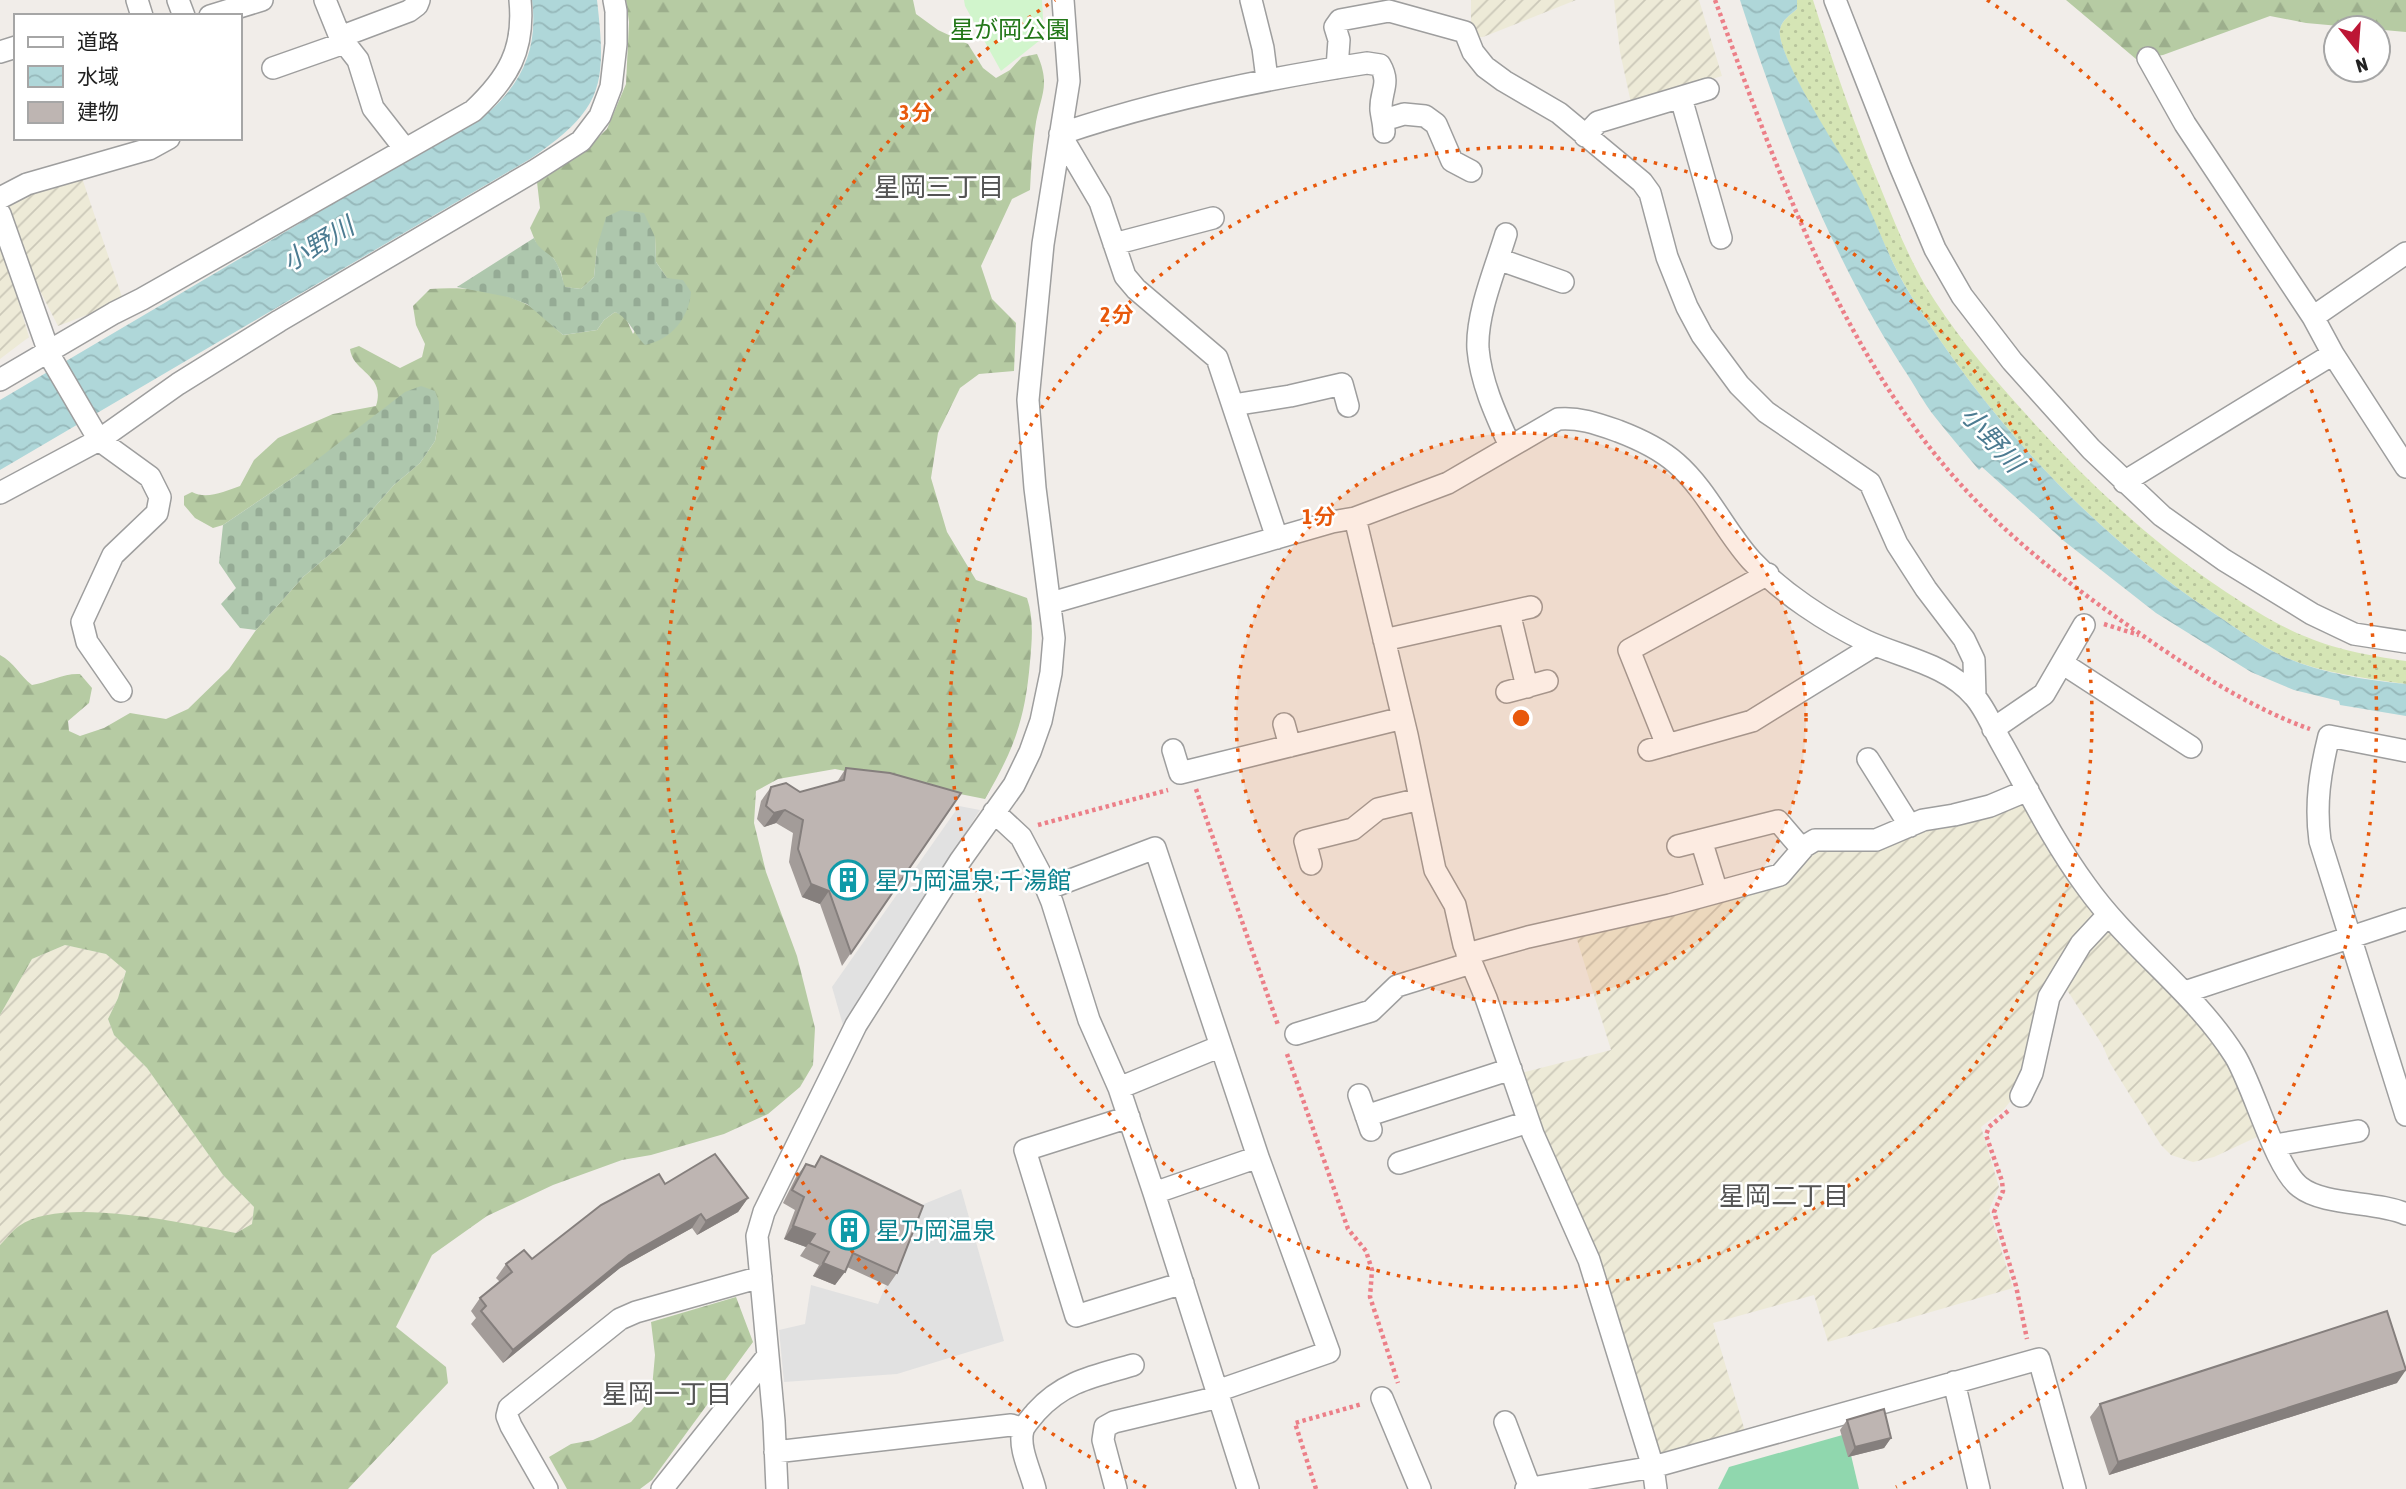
<svg xmlns="http://www.w3.org/2000/svg" width="2406" height="1489" font-family="'Asap Condensed','Noto Sans JP',sans-serif">
  <style>
    .farmland { fill: url(#farmland-furrows) }
    .grass { fill: url(#grass-dots) }
    .forest { fill: url(#forest-firs) }
    .cemetery { fill: url(#cemetery-stones) }
    .park { fill: #d1f5cc }
    .pitch { fill: #90d7ae }
    .parking { fill: #e1e1e1 }
    .water { fill: url(#water-waves) }
    .lines { fill: none; stroke-linecap: round; stroke-linejoin: round }
    .minor-casing { stroke: #9e9e9e; stroke-width: 24 }
    .path { stroke: #ec7f88; stroke-width: 4.5; stroke-dasharray: 3.5 3.5; stroke-linecap: butt }
    .minor { stroke: #fff; stroke-width: 21 }
    .wall { fill: #a39c99 }
    .shaded-wall { fill: #857f7d }
    .building { fill: #beb5b2; stroke: #857f7d; stroke-width: 2 }
    .ring { fill: none; stroke: #e8590c; stroke-width: 3.5; stroke-dasharray: 3.5 7 }
    .labels { text-anchor: middle; dominant-baseline: central; stroke-width: 5; stroke-linejoin: round; paint-order: stroke }
    .park-label { font-size: 24px; fill: #227718; stroke: #fff }
    .culture-label { font-size: 24px; fill: #0d838f; stroke: #fff; text-anchor: start }
    .neighbourhood-label { font-size: 26px; fill: #545454; stroke: #fff }
    .water-label { font-size: 26px; font-style: italic; fill: #4c7b91; stroke: #fff }
    .centre { fill: #e8590c; stroke: #fff; stroke-width: 3.5 }
    .ring-label { font-size: 21px; text-anchor: middle; font-weight: bold; fill: #e8590c; stroke: #fff; stroke-width: 5; stroke-linejoin: round; paint-order: stroke }
  </style>
  <defs>
    <pattern id="farmland-furrows" width="10" height="10" patternUnits="userSpaceOnUse" patternTransform="scale(1.75)"><rect width="10" height="10" fill="#edead7"/><path d="M-1 1l2-2M0 10L10 0M9 11l2-2" fill="none" stroke="#cbc8b8"/></pattern>
    <pattern id="grass-dots" width="8" height="8" patternUnits="userSpaceOnUse" patternTransform="scale(1.75)"><rect width="8" height="8" fill="#d5e5b5"/><path d="M2 2h.1M6 6h.1" fill="none" stroke="#b7c49b" stroke-width="1.8" stroke-linecap="round"/></pattern>
    <pattern id="forest-firs" width="22" height="20" patternUnits="userSpaceOnUse" patternTransform="scale(1.75)"><rect width="22" height="20" fill="#b6cba3"/><path d="M5 1l3.5 6h-7zM16 11l3.5 6h-7z" fill="#9cae8c"/></pattern>
    <pattern id="cemetery-stones" width="16" height="16" patternUnits="userSpaceOnUse" patternTransform="scale(1.75)"><rect width="16" height="16" fill="#aec7ad"/><path d="M2 7V4a2 2 0 0 1 4 0v3zM10 15v-3a2 2 0 0 1 4 0v3z" fill="#95ab95"/></pattern>
    <pattern id="water-waves" width="16" height="10" patternUnits="userSpaceOnUse" patternTransform="scale(1.75)"><rect width="16" height="10" fill="#afd7d9"/><path d="M0 5q4-4 8 0t8 0" fill="none" stroke="#96b8ba"/></pattern>
  </defs>
  <rect width="100%" height="100%" fill="#f1ede9"/>
  <path class="farmland" d="M1471,0H1576L1483,37H1477L1471,28Z
    M1614,0H1699L1722,76L1631,103L1620,52Z
    M81,175L122,297L92,313L58,326L34,279L5,203Z
    M0,239L29,337L0,359Z
    M2026,801L2100,916L2076,940L2020,1090L2003,1110L1981,1127L1999,1187L1989,1210L2013,1288L1828,1342L1814,1295L1713,1323L1745,1431L1655,1456L1517,1074L1611,1050L1575,933L1672,910L1812,851L1955,825Z
    M2108,928L2114,936L2178,996L2235,1071L2261,1135L2214,1157L2193,1162L2171,1155L2161,1145L2110,1063L2103,1046L2067,990L2066,983L2070,974Z
    M65,945L106,954L126,970L118,998L108,1019L114,1035L147,1068L223,1175L254,1207L252,1224L236,1233L120,1214L0,1245V1015L32,959Z"/>
  <path class="grass" d="M1797,0H1813C1833,64 1855,127 1881,189C1894,221 1907,254 1925,285C1950,327 1982,365 2015,402C2078,473 2146,539 2226,592C2249,607 2274,623 2299,634C2337,650 2366,655 2406,661V684C2364,678 2321,673 2282,656C2259,645 2236,628 2215,614C2092,533 1987,419 1910,294C1885,253 1871,207 1847,166C1833,142 1775,52 1780,29C1782,20 1790,15 1797,9Z"/>
  <path class="forest" d="M626,0H913L916,14L938,30L968,44L983,68L996,78L1010,70L1022,57L1037,54C1052,88 1039,96 1035,129C1032,149 1031,170 1030,190L1012,199L981,266L992,299L1016,323L1014,371L979,374L960,388L938,433L931,478L947,532L976,580L1027,598C1034,619 1032,640 1030,662C1025,720 1014,749 985,799L835,769L778,779L756,791L754,823L766,872L797,956L815,1028L813,1065L800,1087L768,1114L724,1134L651,1155L622,1160L553,1185L487,1216L432,1255L396,1327L446,1367L448,1383L348,1489H0V1245C6,1239 12,1231 19,1226C61,1195 186,1224 236,1233L252,1224L254,1207L223,1175L147,1068L114,1035L108,1019L118,998L126,971L106,954L65,945L32,959L0,1015V655C14,662 20,676 32,685C49,682 64,673 80,674L92,688L89,703L68,721L69,731L80,736L104,728L130,713L166,719L188,709L229,669L256,630L303,577L342,544L394,485L420,463L435,441L439,418V402L297,475L223,525L213,528L195,518L184,505V496L192,492C207,500 225,491 240,486L254,460L278,438L333,414L376,406C386,374 353,373 350,349L359,346L400,368L422,357L425,344L416,325L413,306L430,289C460,287 496,289 524,303C538,309 551,325 563,335L597,330L604,320L615,312L625,316L633,334L667,278L656,262L655,237L597,247L594,277L581,289L564,287L561,272L554,259L538,248L530,228L540,208L537,182L581,154L607,129L626,84L629,22Z
    M2066,0H2406V32L2306,23L2270,16L2163,55L2136,59Z
    M736,1297L753,1342L652,1480L640,1489H567L549,1457L571,1444L593,1440L631,1422L651,1399L655,1355L651,1322Z"/>
  <path class="cemetery" d="M621,210L644,213L655,237L656,262L667,278L683,280L691,292C689,318 671,340 645,345C634,334 629,318 615,312L604,320L597,330L563,335L527,304L508,297L457,287L534,238C539,250 546,251 554,259C560,267 562,278 565,287L581,289L594,277L597,247L606,217Z
    M421,386L435,391L439,402V418L435,441L420,463L394,485L342,544L303,577L256,630L240,628L221,604L236,588L219,563L223,525L297,475L405,392Z"/>
  <path class="park" d="M964,0H1042L1044,37L1001,71L965,6Z"/>
  <path class="pitch" d="M1846,1434L1859,1489H1718L1729,1467Z"/>
  <path class="parking" d="M959,806L980,810L843,1025L832,987Z
    M961,1189L1004,1341L897,1374L784,1382L779,1330L805,1324L811,1285L878,1304L919,1206Z"/>
  <path class="water" d="M532,0H597C607,86 603,109 530,159L0,470V400L490,111C524,80 538,46 532,0Z
    M1740,0H1797V9C1790,15 1782,20 1780,29C1775,52 1836,146 1850,170C1873,209 1885,254 1910,294C1987,419 2092,533 2215,614C2236,628 2259,645 2282,656C2320,673 2365,680 2406,684V716L2340,705L2339,701L2294,690L2251,672L2156,613L2064,541L1982,467L1979,470C1964,452 1949,435 1935,417C1923,402 1914,384 1903,368C1831,255 1781,127 1740,0Z"/>
  <g class="lines">
    <g class="minor-casing">
      <path id="minor" d="M137,0L142,16
        M178,0L184,16
        M325,0L340,37L358,60L373,108L405,149
        M1251,0L1263,48L1267,79
        M1835,0L1900,166L1935,249L1962,296L2012,361L2091,449L2162,516L2224,560L2312,614L2354,634L2406,642
        M210,16L262,0
        M340,37L409,11L417,5L419,0
        M0,52L16,47
        M2148,58L2185,124L2313,317L2333,354L2406,467
        M273,68L344,43
        M1337,68L1339,40L1335,27L1340,20L1389,11L1465,32L1473,52L1485,67L1504,81L1559,113L1642,182L1650,193L1667,257L1687,307L1702,335L1739,385L1766,412L1870,483L1897,544L1926,589L1964,639L1974,660L1975,696
        M1681,98L1721,238
        M1384,120L1404,114L1425,116L1436,124L1452,161L1471,171
        M1585,136L1598,122L1708,89
        M0,198L27,184L149,149L169,138
        M0,214L51,358L99,440L150,477L160,497L157,513L113,555L82,622L87,642L121,691
        M1506,234C1496,267 1476,314 1478,349C1481,383 1496,415 1510,446
        M1114,244L1213,218
        M1498,259L1563,282
        M2313,317L2406,253
        M0,380L114,313L142,299L473,111C508,78 525,50 520,0
        M1233,405L1290,396L1342,384L1348,406
        M2124,482L2333,354
        M0,493L99,440L178,384L279,321L534,171L581,141L600,116L611,87L616,44V11L614,0
        M1355,518L1448,483L1558,419C1579,417 1598,424 1618,431C1639,439 1659,448 1676,463C1707,490 1724,530 1751,560C1782,593 1826,622 1866,641C1903,658 1946,664 1974,696C1986,709 1993,729 2002,744C2029,792 2053,841 2086,886C2130,948 2194,991 2235,1056C2254,1087 2275,1168 2300,1187C2324,1206 2377,1201 2406,1214
        M1277,538L1217,358L1136,289L1125,276L1100,202L1060,134C1160,100 1263,79 1367,63L1380,65C1391,84 1380,91 1381,110C1382,118 1384,124 1384,132
        M1051,603L1332,522L1355,518L1407,735L1435,870L1455,905L1464,945L1486,998L1533,1134L1589,1260L1653,1467L1656,1489
        M1509,612L1527,687
        M1384,640L1531,607
        M2062,663L2191,747
        M1507,692L1547,681
        M1284,724L1290,746
        M1993,729L2044,694L2084,625
        M1667,745L1629,650L1768,574
        M1173,750L1180,773L1403,718
        M1649,750L1752,721L1875,645
        M2406,751L2329,736C2320,772 2315,804 2320,841L2406,1115
        M1868,759L1910,826
        M994,812L1021,837L1040,873L1052,902L1089,1020L1119,1088L1154,1193L1248,1489
        M1701,840L1717,892
        M1678,846L1778,821L1802,849
        M1311,864L1305,841L1353,829L1378,809L1420,799
        M1047,889L1155,848L1258,1157L1329,1352L1217,1391
        M1467,954L1528,937L1670,905L1780,875L1805,846L1815,840H1876L1923,820L1954,815L1990,806L2028,790
        M2185,992L2406,919
        M1296,1034L1371,1011L1397,986L1471,963
        M1119,1088L1221,1046
        M1359,1095L1371,1130
        M2021,1096L2032,1073L2049,997L2081,944L2108,915
        M1366,1116L1511,1069
        M1129,1117L1025,1150L1076,1316L1183,1283
        M2275,1145L2358,1131
        M1399,1163L1528,1122
        M1154,1193L1258,1157
        M1954,1382L1979,1489
        M1382,1398L1420,1489
        M1505,1422L1530,1488
        M775,1452L1011,1425L1023,1429
        M547,1489L511,1426L507,1416L509,1408L620,1319L636,1312L761,1277
        M662,1489L767,1357
        M777,1489L774,1421L757,1236L764,1212L856,1025L960,861L1014,785L1030,752L1041,721L1051,673L1054,638L1035,488L1028,400L1043,244L1069,81L1063,0
        M1035,1489C1031,1472 1018,1448 1023,1430C1025,1424 1032,1417 1036,1412C1064,1381 1095,1376 1133,1365
        M1116,1489L1103,1440L1105,1427L1114,1422L1219,1397
        M1526,1489L1653,1467L2039,1359L2075,1489"/>
    </g>
    <path class="path" d="M1715,0C1774,161 1832,330 1943,464C1994,526 2060,578 2126,624C2180,662 2247,707 2310,729
      M2104,624L2139,635
      M1196,789L1278,1025
      M1038,825L1168,790
      M1287,1054L1348,1229L1366,1251L1372,1270L1370,1297L1398,1383
      M2008,1111L1989,1127L1986,1135L2002,1181L2003,1191L1994,1212L2016,1286L2027,1339
      M1316,1489L1295,1423L1362,1404"/>
    <use href="#minor" class="minor"/>
  </g>
  <path class="wall" d="M846,768L961,793L842,966L820,904L802,897L789,862L793,833L776,823L764,827L757,819L761,801L771,787L800,792L837,782Z
    M821,1156L897,1273L888,1286L847,1267L835,1285L813,1276L819,1265L800,1256L806,1247L784,1239L795,1210L783,1203L796,1177L806,1164L814,1167Z
    M665,1184L748,1198L738,1212L697,1235L692,1228L620,1268L503,1363L471,1324L476,1318L471,1311L480,1298L500,1282L496,1278L506,1264L532,1259Z
    M2397,1383L2109,1475L2090,1417L2100,1404Z
    M1847,1420L1891,1438L1884,1448L1848,1457L1840,1430Z"/>
  <path class="shaded-wall" d="M785,810L776,823L764,827L774,813Z
    M811,884L829,891L820,904L802,897Z
    M748,1198L738,1212L697,1235L706,1221Z
    M701,1214L692,1228L620,1268L503,1363L513,1350L629,1255Z
    M793,1226L815,1234L806,1247L784,1239Z
    M823,1263L845,1272L835,1285L813,1276Z
    M2406,1370L2397,1383L2109,1475L2118,1462Z
    M1891,1438L1884,1448L1848,1457L1855,1447Z"/>
  <path class="building" d="M846,768L890,773L961,793L851,953L829,891L811,884L798,849L803,820L785,810L774,813L766,806L771,787L786,783L800,792L844,780Z
    M715,1154L748,1198L706,1221L701,1214L629,1255L513,1350L481,1311L486,1306L480,1298L512,1272L506,1264L524,1250L532,1259L601,1205L659,1174L665,1184Z
    M821,1156L923,1206L897,1273L853,1253L845,1272L823,1263L829,1252L809,1243L815,1234L793,1226L804,1197L792,1190L806,1164L815,1167Z
    M2387,1311L2406,1370L2118,1462L2100,1404Z
    M1884,1409L1891,1438L1855,1447L1847,1420Z"/>
  <circle cx="1521" cy="718" r="285" fill="#e8590c" fill-opacity=".12"/>
  <g class="ring">
    <circle cx="1521" cy="718" r="285"/>
    <circle cx="1521" cy="718" r="571"/>
    <path d="M1146 1487A856 856 0 0 1 1055 0M1987 0A856 856 0 0 1 1896 1487"/>
  </g>
  <defs>
    <g id="building-ring" transform="scale(2.0125)"><circle r="9.5" fill="#fff" stroke="#0f9aa8" stroke-width="1.5"/><path d="M-4-6H4V6H1V3H-1V6H-4ZM-2.5-4.3h1.7v1.8h-1.7ZM.8-4.3h1.7v1.8H.8ZM-2.5-1h1.7V.8h-1.7ZM.8-1h1.7V.8H.8Z" fill="#0f9aa8"/></g>
  </defs>
  <g fill-rule="evenodd">
    <use href="#building-ring" x="848" y="880"/>
    <use href="#building-ring" x="849" y="1230"/>
  </g>
  <g class="labels">
    <g class="park-label">
      <text x="1010" y="29">星が岡公園</text>
    </g>
    <g class="culture-label">
      <text x="875" y="880">星乃岡温泉;千湯館</text>
      <text x="876" y="1230">星乃岡温泉</text>
    </g>
    <g class="neighbourhood-label">
      <text x="939" y="187">星岡三丁目</text>
      <text x="1784" y="1196">星岡二丁目</text>
      <text x="667" y="1394">星岡一丁目</text>
    </g>
    <g class="water-label">
      <text transform="translate(318 244) rotate(-31)">小野川</text>
      <text transform="translate(1992 439) rotate(48)">小野川</text>
    </g>
  </g>
  <circle cx="1521" cy="718" r="10" class="centre"/>
  <g class="ring-label">
    <text x="916" y="120">3 分</text>
    <text x="1117" y="322">2 分</text>
    <text x="1319" y="524">1 分</text>
  </g>
  <rect x="14" y="14" width="228" height="126" fill="#ffffff" stroke="#a6a6a6" stroke-width="2"/>
  <rect x="28" y="37" width="35" height="10" fill="#ffffff" stroke="#a6a6a6" stroke-width="2"/>
  <text x="77" y="49" font-size="21" fill="#212121">道路</text>
  <rect x="28" y="66" width="35" height="21" fill="url(#water-waves)" stroke="#a6a6a6" stroke-width="2"/>
  <text x="77" y="84" font-size="21" fill="#212121">水域</text>
  <rect x="28" y="102" width="35" height="21" fill="#beb5b2" stroke="#a6a6a6" stroke-width="2"/>
  <text x="77" y="119" font-size="21" fill="#212121">建物</text>
  <g transform="translate(2357 49) rotate(163)"><circle r="33" fill="#ffffff" stroke="#a6a6a6" stroke-width="2"/>
  <path d="M0-5L12 26L0 18L-12 26Z" fill="#bd1635"/>
  <text y="-10" font-size="19" font-weight="bold" text-anchor="middle" fill="#212121">N</text>
  </g>
</svg>
